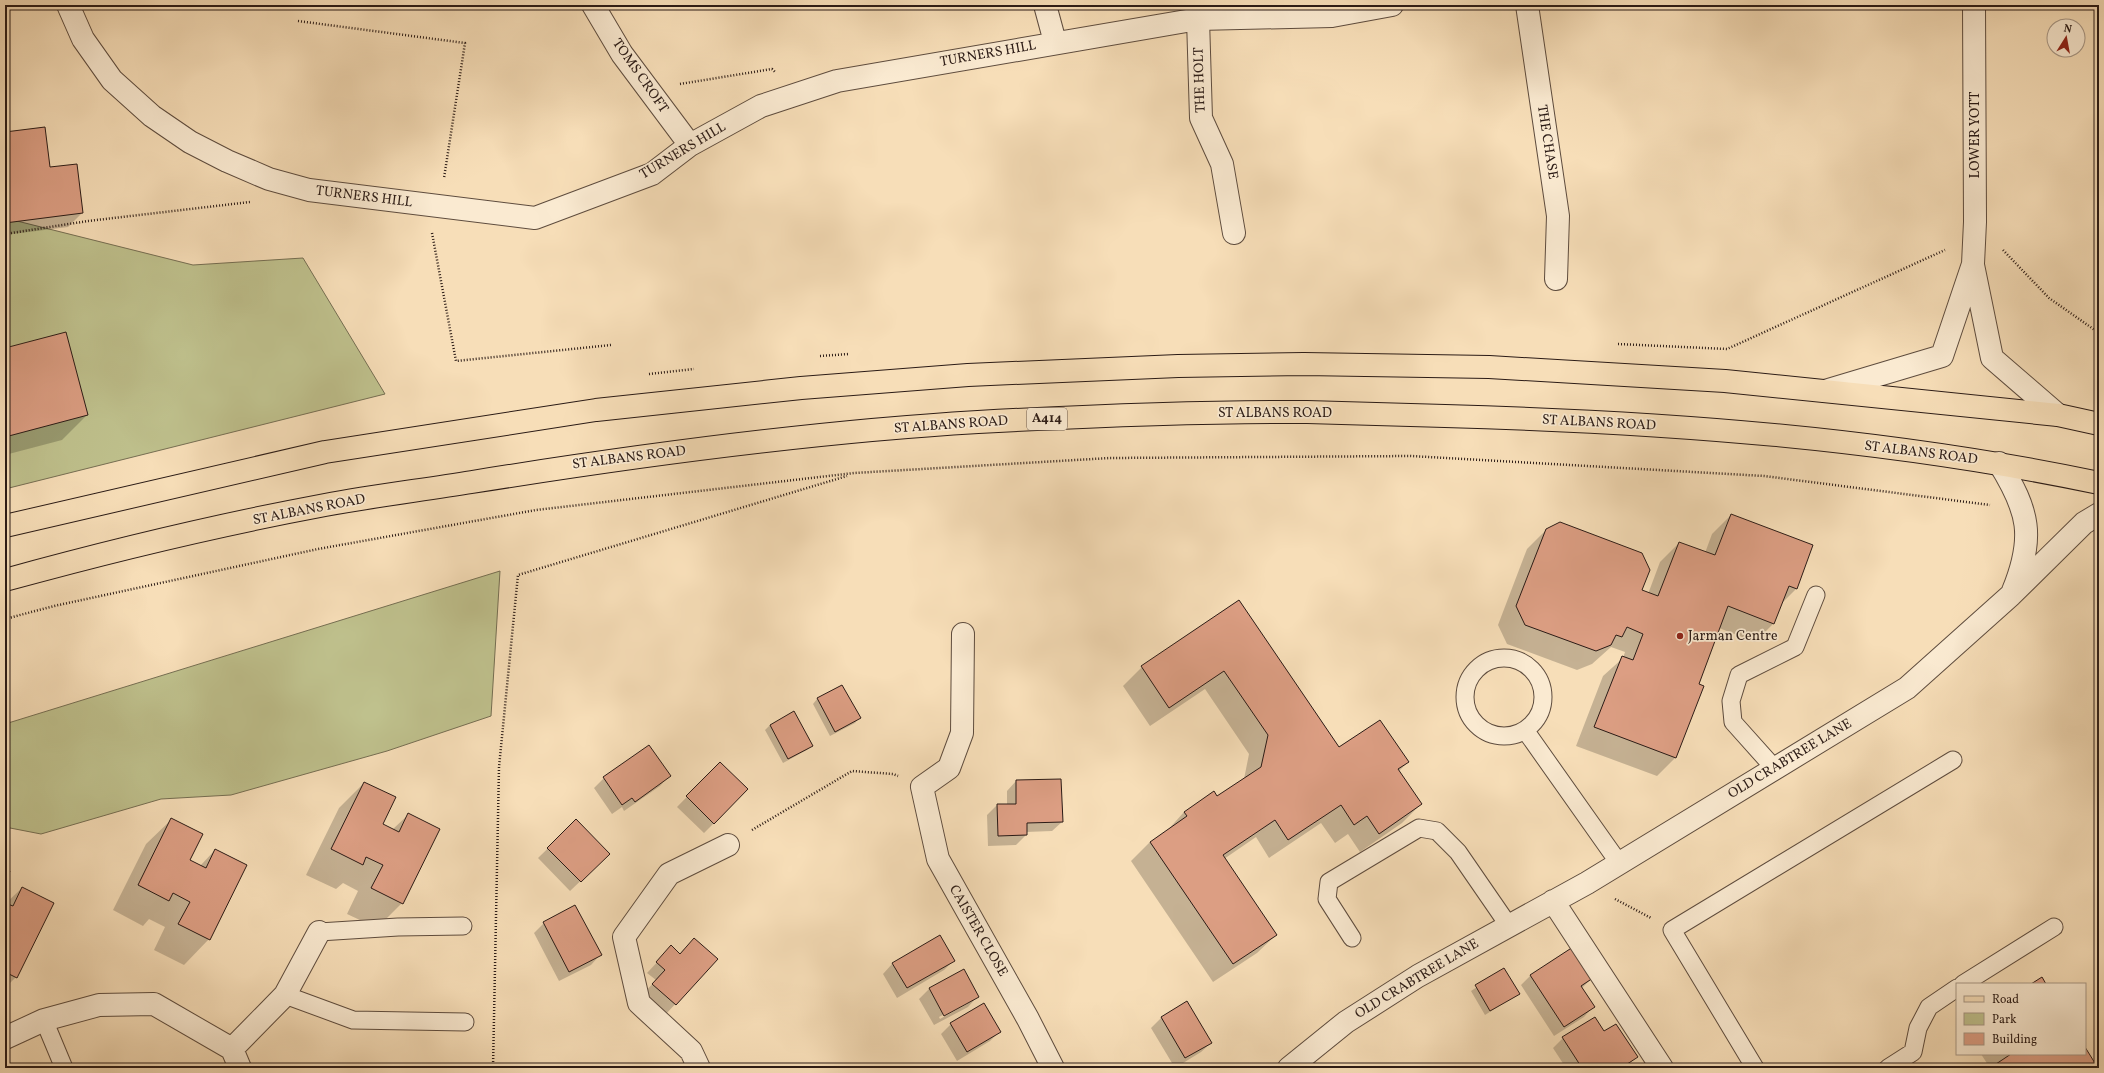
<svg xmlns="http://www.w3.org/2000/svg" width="2104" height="1073" font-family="Vollkorn,serif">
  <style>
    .green { fill: #bfc18d; stroke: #756e52 }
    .shadow { fill: #0003; fill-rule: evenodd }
    .building { fill: #dc9e83; stroke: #2b1b16 }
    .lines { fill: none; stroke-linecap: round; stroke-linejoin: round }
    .service-casing { stroke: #5e4c3e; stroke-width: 19 }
    .minor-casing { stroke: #5e4c3e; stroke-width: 24 }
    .primary-casing { stroke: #2b1b16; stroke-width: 24 }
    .path { stroke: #2b1b16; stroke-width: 2.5; stroke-dasharray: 1 2; stroke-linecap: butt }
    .service { stroke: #faead1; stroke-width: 17 }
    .minor { stroke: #faead1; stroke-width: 22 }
    .primary { stroke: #f7deb8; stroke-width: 22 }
    .poi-dot { fill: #8f2418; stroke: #faead1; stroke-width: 1.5 }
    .labels { text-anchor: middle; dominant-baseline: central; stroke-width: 3.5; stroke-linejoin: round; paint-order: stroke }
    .shield { fill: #faead1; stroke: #69594e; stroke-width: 1 }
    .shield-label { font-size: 13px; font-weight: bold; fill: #2b1b16 }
    .street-label { font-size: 14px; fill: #2b1b16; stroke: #faead1 }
    .poi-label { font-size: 14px; fill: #2b1b16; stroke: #faead1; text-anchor: start }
  </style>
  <rect width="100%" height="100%" fill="#f7deb8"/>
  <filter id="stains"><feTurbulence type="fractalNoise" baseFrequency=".005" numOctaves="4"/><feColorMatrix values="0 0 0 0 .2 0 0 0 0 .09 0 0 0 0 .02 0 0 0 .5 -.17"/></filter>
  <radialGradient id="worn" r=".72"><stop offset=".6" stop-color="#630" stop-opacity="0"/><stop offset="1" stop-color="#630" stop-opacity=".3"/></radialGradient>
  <path class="green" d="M5,218L193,265L303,258L385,394L5,489Z
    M500,571L491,716L387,751L231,795L161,799L41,834L5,827V724Z"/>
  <path class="shadow" d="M5,133L49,168L82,213L68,227L5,235Z
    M5,349L87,415L62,440L5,455Z
    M1731,515L1812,546L1796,589L1781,604L1774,623L1755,642L1719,628L1698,685L1675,758L1657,776L1576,746L1603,676L1623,658L1625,652L1611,647L1592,664L1577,670L1507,644L1498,625L1527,549L1546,530L1641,591L1648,594L1660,562L1679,543L1705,553L1712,534Z
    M1239,601L1338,749L1408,762L1399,771L1421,804L1402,823L1360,852L1348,834L1335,843L1321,823L1269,858L1256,837L1224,859L1276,935L1257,953L1213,982L1131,861L1150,842L1166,832L1184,812L1217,797L1244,779L1249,754L1205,689L1150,726L1123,686L1142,667Z
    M842,686L859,718L855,723L830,736L813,704L817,699Z
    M794,713L812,745L807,750L783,763L765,730L770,725Z
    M720,763L714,823L704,833L677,807Z
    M669,776L660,786L624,811L622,807L612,814L594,788L604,778Z
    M1016,781L1062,822L1052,831L1026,832V835L1016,845L988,846L987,815L997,805H1007V791Z
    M364,783L381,825L392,830L409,814L402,903L377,928L347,914L358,891L343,883L336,889L306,875L339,808Z
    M172,819L189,860L200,866L215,850L209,939L184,965L154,950L165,927L149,919L143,926L113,910L146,844Z
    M576,821L609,854L570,891L538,858Z
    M22,888L16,977L5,988V904Z
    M544,923L600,955L591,965L559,981L534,933Z
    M940,936L954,960L944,970L897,998L883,974L892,964Z
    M684,949L717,959L666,1014L643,994L656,980L647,973L662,957L679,955Z
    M1504,969L1518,994L1485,1015L1471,991Z
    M963,971L977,997L968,1007L934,1025L919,999L929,989ZM967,1002V1004L940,1019L939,1017Z
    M1531,975L1592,978L1582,988L1593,1007L1584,1017L1554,1036L1521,985Z
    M1187,1003L1211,1043L1201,1052L1175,1068L1151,1028L1161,1018Z
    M951,1024L999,1032L990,1041L957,1061L941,1034Z
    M1604,1032L1636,1057L1625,1068H1566L1553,1048L1563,1038Z
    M2085,1049L2097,1068H1990L1981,1054H2085Z"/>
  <path class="building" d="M45,127L50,167L77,164L83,213L5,223V132Z
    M66,332L88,415L5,437V348Z
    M1731,514L1813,545L1797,589L1789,586L1774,624L1728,606L1699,684L1704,686L1676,758L1594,727L1622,656L1633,660L1643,634L1627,627L1622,637L1616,635L1611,645L1596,651L1525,625L1516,606L1546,529L1560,522L1642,553L1650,570L1642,590L1658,596L1679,542L1715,555Z
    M1239,600L1339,747L1380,720L1409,762L1398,769L1422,804L1379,834L1367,816L1354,825L1341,805L1288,840L1275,820L1223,855L1277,935L1233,964L1150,842L1187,816L1184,812L1214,791L1217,796L1261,767L1268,735L1224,671L1169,708L1141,666Z
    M842,685L861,718L835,732L817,698Z
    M794,711L813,746L788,759L770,725Z
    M649,745L671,776L635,802L632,798L622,805L603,777Z
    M720,762L748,789L714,824L686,796Z
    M1061,779L1063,822L1027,823V835L998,836L997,804H1016V780Z
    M364,782L396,797L383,824L399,832L408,813L440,829L403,904L371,888L383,865L366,857L363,865L331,849Z
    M171,818L203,834L190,860L206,868L215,849L247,865L210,940L178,924L190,902L173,893L169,901L138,885Z
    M576,819L610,854L581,882L547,848Z
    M5,869L10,871L5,882Z
    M22,887L54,903L17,978L5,972V903L13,906Z
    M575,905L602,955L569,972L543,922Z
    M940,935L955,961L907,988L892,963Z
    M694,938L718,959L676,1005L652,984L665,970L656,962L671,945L680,954Z
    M1573,947L1593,978L1581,986L1595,1007L1564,1027L1530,975Z
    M1504,968L1520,994L1490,1011L1475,985Z
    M964,969L979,997L944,1016L929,988Z
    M2042,977L2046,984H2031Z
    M1187,1001L1212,1043L1185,1058L1161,1017Z
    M984,1003L1001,1032L967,1052L950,1023Z
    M1595,1017L1604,1031L1616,1024L1638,1057L1621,1068H1582L1562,1037Z
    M2085,1047L2098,1068H1990L2011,1054H2085Z"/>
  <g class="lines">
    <g class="service-casing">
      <path id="service" d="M1465 697a39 39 0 1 1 78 0a39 39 0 1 1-78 0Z
        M1525,730L1619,863
        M1775,769L1733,722L1731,701L1739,675L1795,647L1816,595
        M319,932L398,927L463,926
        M1352,938L1327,899L1329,882L1419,828L1437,831L1458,852L1509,926
        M1963,984L2054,927
        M285,995L353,1020L465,1022
        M44,1020L64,1068
        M1755,1068L1672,930L1953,760
        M1888,1068L1913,1052L1918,1028L1929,1007L1957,988"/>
    </g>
    <g class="minor-casing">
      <path id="minor" d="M68,5L83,39L112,80L152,116L190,142L227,161L269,179L309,190L535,218L652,174L690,145L761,106L837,81L1198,19L1332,16L1392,5
        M593,5L622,54L690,145
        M1045,5L1055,42
        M1527,5L1558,216L1556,279
        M1198,19L1201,118L1222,164L1234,233
        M1973,265L1992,358L2058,415
        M1825,391L1942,356L1973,264L1975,222L1974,5
        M1999,463C2029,511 2035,537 2013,591
        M963,634L962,733L949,768L922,787L938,859L1028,1019L1053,1068
        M1553,901L1662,1068
        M5,1038L44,1020L99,1005L154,1004L232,1049
        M240,1068L232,1049L285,995L319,932
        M699,1068L691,1051L639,1003L624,937L669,874L728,845
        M1289,1068L1346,1022L1418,976L1587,883L1907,688L2011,595L2084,523L2099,514"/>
    </g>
    <g class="primary-casing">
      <path id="primary" d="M5,526L325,452L596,410L801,388L968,375L1178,366L1304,364L1489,367L1725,381L2058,415L2099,424
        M5,580C110,551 218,525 325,505C374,496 423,490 472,482C640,455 809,432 978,422C1087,416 1198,411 1307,412C1353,413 1399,415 1445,416C1664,422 1884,438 2099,483"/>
    </g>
    <path class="path" d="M298,21L465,43L444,178
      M680,84L772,69L775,72
      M432,233L456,361L611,345
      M5,234L88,221L250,202
      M2003,250L2049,298L2099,333
      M1618,344L1727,349L1945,250
      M820,356L849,354
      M649,374L694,369
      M5,619L54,606L318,549L536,510L854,473L1110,458L1411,456L1764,476L1990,505
      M752,830L852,771L893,774L898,776
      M1615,899L1651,918
      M493,1068L499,767L518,575L847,476"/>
    <use href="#service" class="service"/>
    <use href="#minor" class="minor"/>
    <use href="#primary" class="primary"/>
  </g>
  <circle class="poi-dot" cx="1680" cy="636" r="4"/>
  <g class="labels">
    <rect class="shield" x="1027" y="408" width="40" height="22" rx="3"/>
    <g class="shield-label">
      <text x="1047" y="419">A414</text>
    </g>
    <g class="street-label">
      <text transform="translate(988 54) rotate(-10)">TURNERS HILL</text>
      <text transform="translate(640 76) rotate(55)">TOMS CROFT</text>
      <text transform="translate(1200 80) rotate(-92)">THE HOLT</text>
      <text transform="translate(1975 135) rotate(-90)">LOWER YOTT</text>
      <text transform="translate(1547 142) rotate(81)">THE CHASE</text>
      <text transform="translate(683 151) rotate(-31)">TURNERS HILL</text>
      <text transform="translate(364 197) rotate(7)">TURNERS HILL</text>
      <text x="1275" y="413">ST ALBANS ROAD</text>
      <text transform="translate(1599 423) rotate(3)">ST ALBANS ROAD</text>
      <text transform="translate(951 425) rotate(-4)">ST ALBANS ROAD</text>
      <text transform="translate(1921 453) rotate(7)">ST ALBANS ROAD</text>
      <text transform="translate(629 458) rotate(-7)">ST ALBANS ROAD</text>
      <text transform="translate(309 510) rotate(-11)">ST ALBANS ROAD</text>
      <text transform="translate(1790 759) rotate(-31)">OLD CRABTREE LANE</text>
      <text transform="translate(978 931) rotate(60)">CAISTER CLOSE</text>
      <text transform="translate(1417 979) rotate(-31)">OLD CRABTREE LANE</text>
    </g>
    <g class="poi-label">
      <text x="1688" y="636">Jarman Centre</text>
    </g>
  </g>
  <rect width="2104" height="1073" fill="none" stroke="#f7deb8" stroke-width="20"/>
  <rect x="6" y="6" width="2092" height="1061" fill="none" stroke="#2b1b16" stroke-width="2"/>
  <rect x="10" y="10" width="2084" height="1053" fill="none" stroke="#2b1b16"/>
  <rect x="1956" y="983" width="130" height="72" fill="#faead1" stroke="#a79786"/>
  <rect x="1964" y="996" width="20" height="6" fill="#f7deb8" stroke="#a79786"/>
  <text x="1992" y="1003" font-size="12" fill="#2b1b16">Road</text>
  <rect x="1964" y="1013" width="20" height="12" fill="#bfc18d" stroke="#a79786"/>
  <text x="1992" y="1023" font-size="12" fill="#2b1b16">Park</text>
  <rect x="1964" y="1033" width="20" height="12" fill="#dc9e83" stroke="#a79786"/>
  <text x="1992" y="1043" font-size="12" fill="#2b1b16">Building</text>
  <g transform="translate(2066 38) rotate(11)"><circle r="19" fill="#faead1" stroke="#a79786"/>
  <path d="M0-3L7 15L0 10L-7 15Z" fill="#8f2418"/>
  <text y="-6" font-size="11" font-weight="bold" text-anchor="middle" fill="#2b1b16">N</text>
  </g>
  <rect width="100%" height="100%" filter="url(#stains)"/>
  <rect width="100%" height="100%" fill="url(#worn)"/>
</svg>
